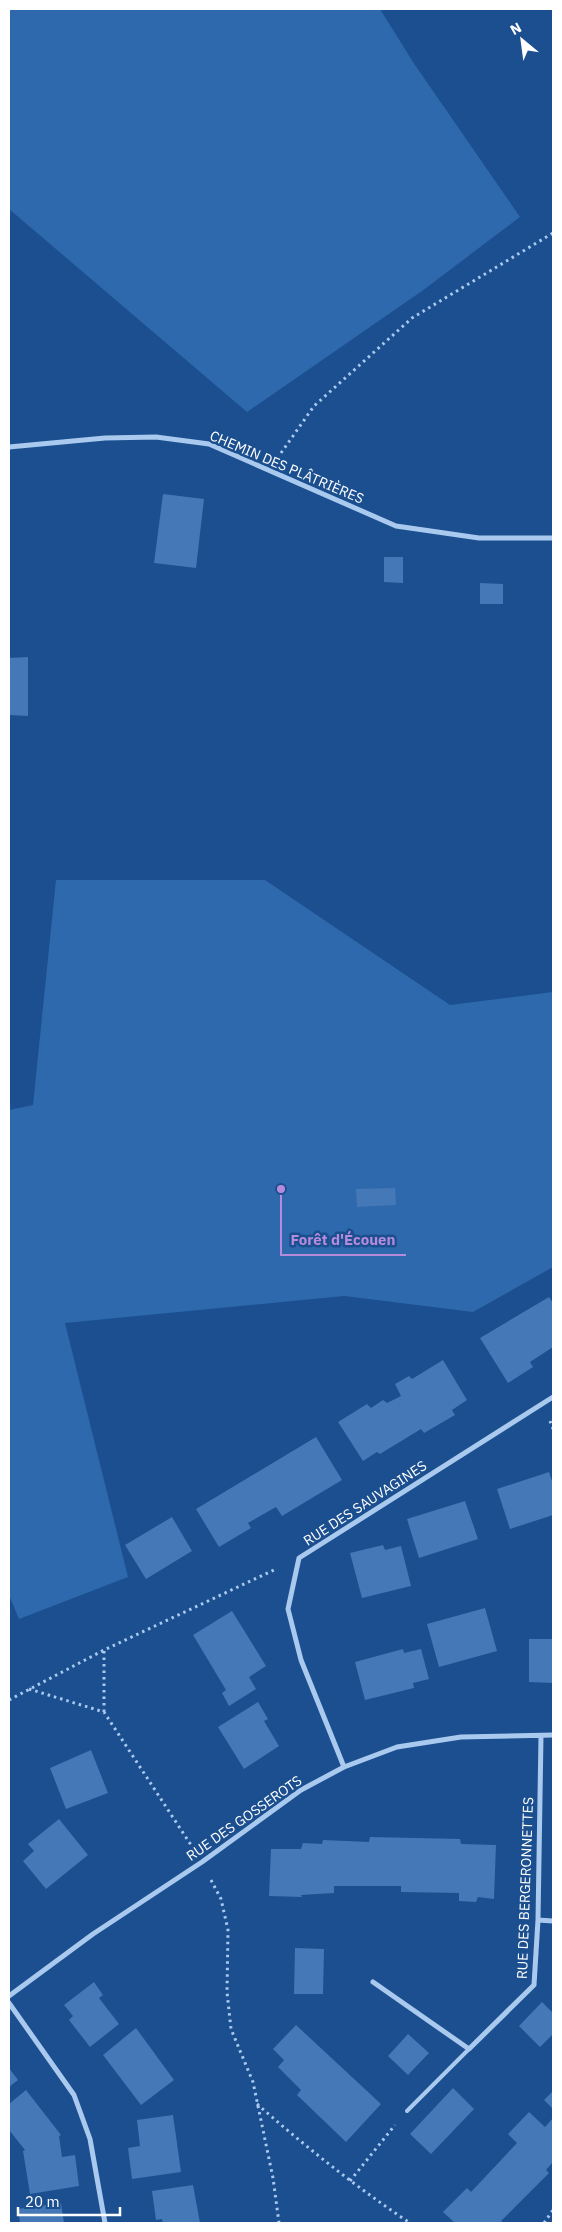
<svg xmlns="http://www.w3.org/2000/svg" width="562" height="2232" font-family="'IBM Plex Sans',sans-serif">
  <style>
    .green { fill: #2e69ad }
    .building { fill: #4478b7 }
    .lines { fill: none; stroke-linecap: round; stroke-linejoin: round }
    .path { stroke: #a9c9ee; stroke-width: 3; stroke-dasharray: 2.5 4; stroke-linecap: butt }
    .lane { stroke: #a9c9ee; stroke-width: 4 }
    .street { stroke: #a9c9ee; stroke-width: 5 }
    .labels { text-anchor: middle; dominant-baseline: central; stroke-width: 5; stroke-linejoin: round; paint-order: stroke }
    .street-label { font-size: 14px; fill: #fff; stroke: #1b4f8f }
    .leader { fill: none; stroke: #b68bdc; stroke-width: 2 }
    .callout-dot { fill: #b68bdc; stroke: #1b4f8f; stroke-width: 2 }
    .callout-label { font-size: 15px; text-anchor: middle; font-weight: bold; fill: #b68bdc; stroke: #1b4f8f; stroke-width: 5; stroke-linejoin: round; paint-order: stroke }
  </style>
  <rect width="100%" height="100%" fill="#1b4f8f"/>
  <path class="green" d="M9,9H380L413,62L520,217L422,291L247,412L9,209Z
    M56,880H265L450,1005L553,992V1267L473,1312L344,1296L65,1323L128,1577L19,1619L9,1595V1110L33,1105Z"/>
  <path class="building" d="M163,494L204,499L196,568L154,563Z
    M384,557H403V583L384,582Z
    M480,583L503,584V604H480Z
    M28,657V716L9,715V658Z
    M395,1188L396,1205L357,1207L356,1189Z
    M549,1297L553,1303V1347L530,1362L533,1367L508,1383L480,1338Z
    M443,1360L467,1400L452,1410L455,1415L424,1433L421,1429L380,1454L377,1452L363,1461L338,1422L367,1404L371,1408L383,1400L387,1403L401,1396L395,1384L409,1376L412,1379Z
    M316,1437L342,1480L282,1516L276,1507L248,1523L251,1528L219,1547L196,1509Z
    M549,1472L553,1484V1515L510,1529L497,1489Z
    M465,1501L478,1539L419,1558L407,1519Z
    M172,1517L192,1551L146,1579L125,1545Z
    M383,1545L385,1550L401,1546L411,1586L362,1598L350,1553Z
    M485,1608L497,1651L439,1667L427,1624Z
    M232,1611L266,1666L249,1677L256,1689L229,1706L222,1693L226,1690L193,1635Z
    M529,1639H553V1683L529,1682Z
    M403,1649L404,1653L421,1649L429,1679L413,1683L414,1688L365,1700L355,1662Z
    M258,1702L268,1719L264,1721L279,1746L244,1769L218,1727Z
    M91,1750L108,1793L66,1809L50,1768Z
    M59,1819L88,1855L46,1889L23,1861L34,1851L28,1844Z
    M370,1837L460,1839L461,1844L496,1845L494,1899L478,1897L476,1902L459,1901V1893L401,1892V1886H334V1893L301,1895L302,1897L269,1896L271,1849H301L303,1843L322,1844L323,1840L369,1842Z
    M295,1948L324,1949L323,1994H294Z
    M94,1982L103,1995L99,1998L119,2024L90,2047L69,2020L73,2016L64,2005Z
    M542,2002L553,2013V2034L540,2047L519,2026Z
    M296,2025L381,2104L346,2142L297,2095L301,2090L278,2067L284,2060L273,2049Z
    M136,2028L174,2080L141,2105L103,2055Z
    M408,2034L429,2053L408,2075L388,2056Z
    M9,2068L18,2080L9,2087Z
    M453,2088L474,2109L431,2154L410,2134Z
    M26,2090L61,2135L59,2136L62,2157L75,2155L79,2186L30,2194L23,2151L25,2150L9,2130V2104Z
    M553,2091V2109L544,2100Z
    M529,2112L545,2127L553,2118V2162L546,2170L549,2173L501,2221L504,2223H455L443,2212L467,2188L471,2192L517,2143L508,2134Z
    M173,2115L181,2172L132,2179L128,2148L140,2146L137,2120Z
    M193,2185L200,2223H163L162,2219L156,2220L152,2191Z
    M61,2203L64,2223H20L18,2209Z"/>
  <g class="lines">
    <path class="path" d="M281,453L314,406L412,318L553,233
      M550,1421L553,1429
      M29,1689L104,1712L191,1845
      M9,1700L104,1650L276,1569
      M104,1712V1650
      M211,1880L221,1899L228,1930L227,1992L231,2029L253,2082L273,2178L279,2223
      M257,2104C306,2147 356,2187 410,2223
      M350,2181L395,2125
      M544,2223L553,2210"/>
    <path class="lane" d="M407,2111L469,2049"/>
    <path class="street" d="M9,447L105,438L156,437L209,444L396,526L479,538H553
      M344,1767L301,1660L288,1609L299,1558L553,1397
      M538,1920L553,1921
      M373,1982L469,2049L534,1985L538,1920L541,1736
      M9,1996L93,1934L202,1862L301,1790L344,1767L397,1747L461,1737L553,1735
      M9,2003L74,2095L90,2139L105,2223"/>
  </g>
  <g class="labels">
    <g class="street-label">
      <text transform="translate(287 467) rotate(23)">CHEMIN DES PLÂTRIÈRES</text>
      <text transform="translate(365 1503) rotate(-33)">RUE DES SAUVAGINES</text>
      <text transform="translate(244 1818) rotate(-35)">RUE DES GOSSEROTS</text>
      <text transform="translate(525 1888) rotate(-88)">RUE DES BERGERONNETTES</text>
    </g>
  </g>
  <path class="leader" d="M281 1189L281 1255H406"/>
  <circle class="callout-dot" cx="281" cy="1189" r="5"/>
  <g class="callout-label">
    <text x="343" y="1245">Forêt d'Écouen</text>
  </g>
  <rect width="562" height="2232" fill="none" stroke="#ffffff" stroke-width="20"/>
  <g transform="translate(522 40) rotate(331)" stroke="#1b4f8f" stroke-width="4" paint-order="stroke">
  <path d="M0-4L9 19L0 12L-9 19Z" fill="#ffffff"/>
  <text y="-8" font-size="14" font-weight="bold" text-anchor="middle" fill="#ffffff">N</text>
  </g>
  <path d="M18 2207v8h102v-8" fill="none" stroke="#ffffff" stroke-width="2.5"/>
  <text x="25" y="2207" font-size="15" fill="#ffffff" stroke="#1b4f8f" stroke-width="4" paint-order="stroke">20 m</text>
</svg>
